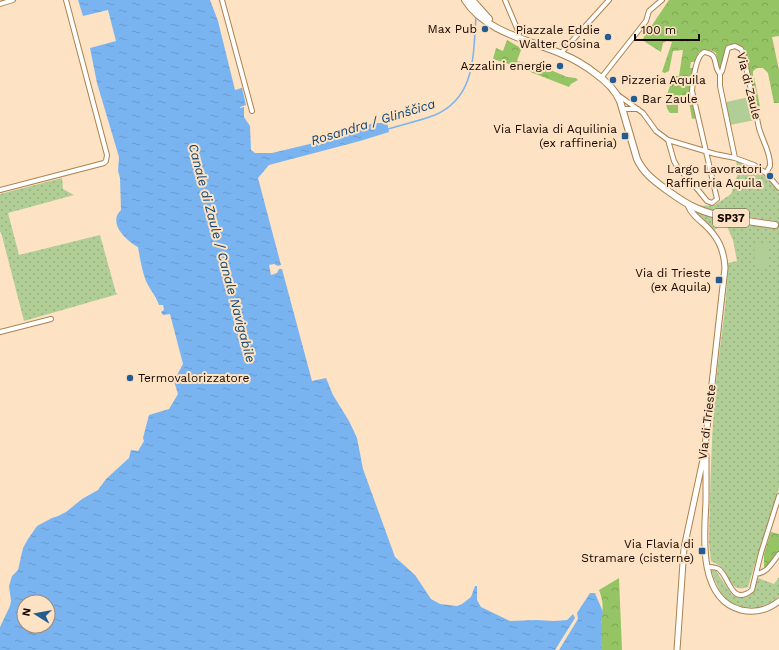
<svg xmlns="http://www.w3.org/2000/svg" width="779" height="650" font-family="'Work Sans',sans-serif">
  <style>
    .grass { fill: url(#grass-dots) }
    .forest { fill: url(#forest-crowns) }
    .park { fill: #b0ce96 }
    .water { fill: url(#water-ripples); fill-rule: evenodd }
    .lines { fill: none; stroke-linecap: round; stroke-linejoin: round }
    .stream { stroke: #79b4f1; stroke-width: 1.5 }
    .minor-casing { stroke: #ab824f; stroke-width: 6 }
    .tertiary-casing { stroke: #ab824f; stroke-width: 7 }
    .primary-casing { stroke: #ab824f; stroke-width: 8 }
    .minor { stroke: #fff; stroke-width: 4 }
    .tertiary { stroke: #fff; stroke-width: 5 }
    .primary { stroke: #fff; stroke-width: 6 }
    .poi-dot { fill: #225c93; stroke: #fde2c3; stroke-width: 1.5 }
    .labels { text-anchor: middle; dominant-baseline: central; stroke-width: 4; stroke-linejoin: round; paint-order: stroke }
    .shield { fill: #fde2c3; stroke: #5b493a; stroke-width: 1 }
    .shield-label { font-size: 11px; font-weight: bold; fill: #160700 }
    .poi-label { font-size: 12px; fill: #160700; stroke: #fde2c3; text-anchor: end }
    .street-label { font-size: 12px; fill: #160700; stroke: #fde2c3 }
    .water-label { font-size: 13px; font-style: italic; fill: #0d4474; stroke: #fde2c3 }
  </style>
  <defs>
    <pattern id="grass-dots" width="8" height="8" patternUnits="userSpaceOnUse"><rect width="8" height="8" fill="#b0ce96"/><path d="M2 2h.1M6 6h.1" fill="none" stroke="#97af80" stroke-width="1.8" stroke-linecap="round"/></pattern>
    <pattern id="forest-crowns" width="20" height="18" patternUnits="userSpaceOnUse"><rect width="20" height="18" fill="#95c465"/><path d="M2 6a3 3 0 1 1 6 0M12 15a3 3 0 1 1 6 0" fill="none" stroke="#80a756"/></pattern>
    <pattern id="water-ripples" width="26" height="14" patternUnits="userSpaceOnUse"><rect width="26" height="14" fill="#79b4f1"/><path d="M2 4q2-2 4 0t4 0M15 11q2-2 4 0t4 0" fill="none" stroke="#6899cd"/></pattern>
  </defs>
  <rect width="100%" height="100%" fill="#fde2c3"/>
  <path class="grass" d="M736,161L758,170L773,184L779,193V488L750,580L748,587C731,593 730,578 722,568C720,565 715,563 711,561L709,542C710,497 711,451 714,405C717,358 727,311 728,263L737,261L733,240L726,224L719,226L715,230L700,219L696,211L729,222L774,228L775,221L717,212L698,206L715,205L731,194L738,173Z
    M62,178L63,189L74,195L8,213L19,255L100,235L116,293L118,294L24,321L1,232L0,233V194Z
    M711,570L716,571L732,595C750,600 754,595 758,578L774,584L779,577V596C766,610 739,612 725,598C718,590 715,580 711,570Z"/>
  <path class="forest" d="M669,0H779V36L772,37L779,70V103H774L768,73L763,68H757L753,71V77H754L760,106L757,107L744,49C738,43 733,43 726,46L722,67L719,69L716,53C710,49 705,49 699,52L696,62H691L690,68H693L691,92L686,95L687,100H692L696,118L692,119L689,102L678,105V113H670C661,103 670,87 674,76H679L683,50L673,51L669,71L665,73L662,72L672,42L667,41L663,43L661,52L642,40Z
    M507,40L519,47L521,50L517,61L528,64L532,62L567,77L576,78L578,80L571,84L569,87L515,66L493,59L496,48L503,51Z
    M771,532L779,534V551L764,570V554Z
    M619,578L622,650H601C601,642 601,633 601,625C602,610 605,606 599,590Z"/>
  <path class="park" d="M749,97L755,120L730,125L726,102Z
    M767,243L768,267L755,268L754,244Z"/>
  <path class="water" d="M78,0H210L218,21L235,90L242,88L246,105L240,107V108L244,107V117L250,126L251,150L255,153H272L343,136L373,123H382L387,122L389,132L360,141L269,165L258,178L281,265L278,266L274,264L269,265L271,275L277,273L279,269H282L312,381L326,378L333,395L349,421L357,438L363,469L395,557L415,575L431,599L440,604L457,606L462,604L471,597L475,586H477V600L481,607L510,621L536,620L554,621L567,620L573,614L575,618L555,650H0V627L10,606L11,601L9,586L12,576L18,570L23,548L28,539L37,526L52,518L58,516L66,512L82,499L98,490L106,479L129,458L131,450L138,451L144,441L143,438L149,415L169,409L178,394L174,381L183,364L170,314L163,315L161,312L164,310L163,305H159C156,296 150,290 146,281C142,271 140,258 138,247C127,241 107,223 121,210L120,178L118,171L119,157L97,83L90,48L116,41L108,10L83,16ZM24,602H48V626H24Z
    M590,593H595L603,612L601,622V650H559L578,619L577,613Z"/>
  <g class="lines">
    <path class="stream" d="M388,129C403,124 420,121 435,115C476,97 473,55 476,17"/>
    <g class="minor-casing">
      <path id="minor" d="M222,0L252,111
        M505,0L519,33L518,37
        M0,4L13,0
        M561,53L609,0
        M601,78L646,21L649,11L662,0
        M618,95L643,113L656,131L668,140L715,154L735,158L754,165L766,173L779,188
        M622,109H638
        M668,140L674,161L678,168L694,185L707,201L712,203L717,199L692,91C693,81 695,57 704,52C720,54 712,65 720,74
        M735,158L720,86V74L722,71L728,48L735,46L741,49L743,53L759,128C762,140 771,153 770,166L766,173
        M0,190L104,163L106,161L107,155L66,0
        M0,332L51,319
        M708,567C712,567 717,567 720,570C730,580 732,606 752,590L761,553L779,496
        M756,574C767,573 772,563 779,554"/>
    </g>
    <g class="tertiary-casing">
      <path id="tertiary" d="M706,456C706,471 706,487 706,502C704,536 698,599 741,610C755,613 768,610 779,601
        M677,650L684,548L704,455L725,268C724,249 718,237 704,224C697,218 691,213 688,205"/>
    </g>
    <g class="primary-casing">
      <path id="primary" d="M465,0C485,32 529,40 562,54C574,59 586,66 596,74C606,81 615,90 620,101L637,159C643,172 653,180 664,188C674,195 684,203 696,208C721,219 748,221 775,225
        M472,0L489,19"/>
    </g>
    <use href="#minor" class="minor"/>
    <use href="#tertiary" class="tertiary"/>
    <use href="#primary" class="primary"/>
  </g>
  <g class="poi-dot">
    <circle cx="485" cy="29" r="4"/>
    <circle cx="608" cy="37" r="4"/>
    <circle cx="560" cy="66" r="4"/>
    <circle cx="613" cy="80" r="4"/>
    <circle cx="634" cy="99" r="4"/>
    <rect x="621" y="132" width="8" height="8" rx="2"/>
    <circle cx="770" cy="176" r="4"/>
    <rect x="715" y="276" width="8" height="8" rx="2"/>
    <circle cx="130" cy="378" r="4"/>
    <rect x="698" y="547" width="8" height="8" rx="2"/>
  </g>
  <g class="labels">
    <rect class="shield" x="713" y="209" width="36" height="18" rx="3"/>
    <g class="shield-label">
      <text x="731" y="218">SP37</text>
    </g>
    <g class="poi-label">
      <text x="477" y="29">Max Pub</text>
      <text x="600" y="30">Piazzale Eddie<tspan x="600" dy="14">Walter Cosina</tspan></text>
      <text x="552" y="66">Azzalini energie</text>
      <text x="621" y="80" text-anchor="start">Pizzeria Aquila</text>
      <text x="642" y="99" text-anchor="start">Bar Zaule</text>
      <text x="617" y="129">Via Flavia di Aquilinia<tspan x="617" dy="14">(ex raffineria)</tspan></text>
      <text x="762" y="169">Largo Lavoratori<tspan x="762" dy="14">Raffineria Aquila</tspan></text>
      <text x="711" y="273">Via di Trieste<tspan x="711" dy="14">(ex Aquila)</tspan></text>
      <text x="138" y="378" text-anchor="start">Termovalorizzatore</text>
      <text x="694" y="544">Via Flavia di<tspan x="694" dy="14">Stramare (cisterne)</tspan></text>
    </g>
    <g class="street-label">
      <text transform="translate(749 86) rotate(76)">Via di Zaule</text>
      <text transform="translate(707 422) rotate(-83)">Via di Trieste</text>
    </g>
    <g class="water-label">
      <text transform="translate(373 122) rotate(-17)">Rosandra / Glinščica</text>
      <text transform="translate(222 253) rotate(75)">Canale di Zaule / Canale Navigabile</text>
    </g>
  </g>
  <g transform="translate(36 614) rotate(281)"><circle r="19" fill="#fde2c3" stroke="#a18a75"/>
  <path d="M0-3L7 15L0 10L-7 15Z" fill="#225c93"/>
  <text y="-6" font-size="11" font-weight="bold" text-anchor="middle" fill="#160700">N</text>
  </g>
  <path d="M635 34v6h64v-6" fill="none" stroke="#160700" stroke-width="2"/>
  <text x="641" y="34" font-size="12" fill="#160700" stroke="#fde2c3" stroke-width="3" paint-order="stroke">100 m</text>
</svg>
